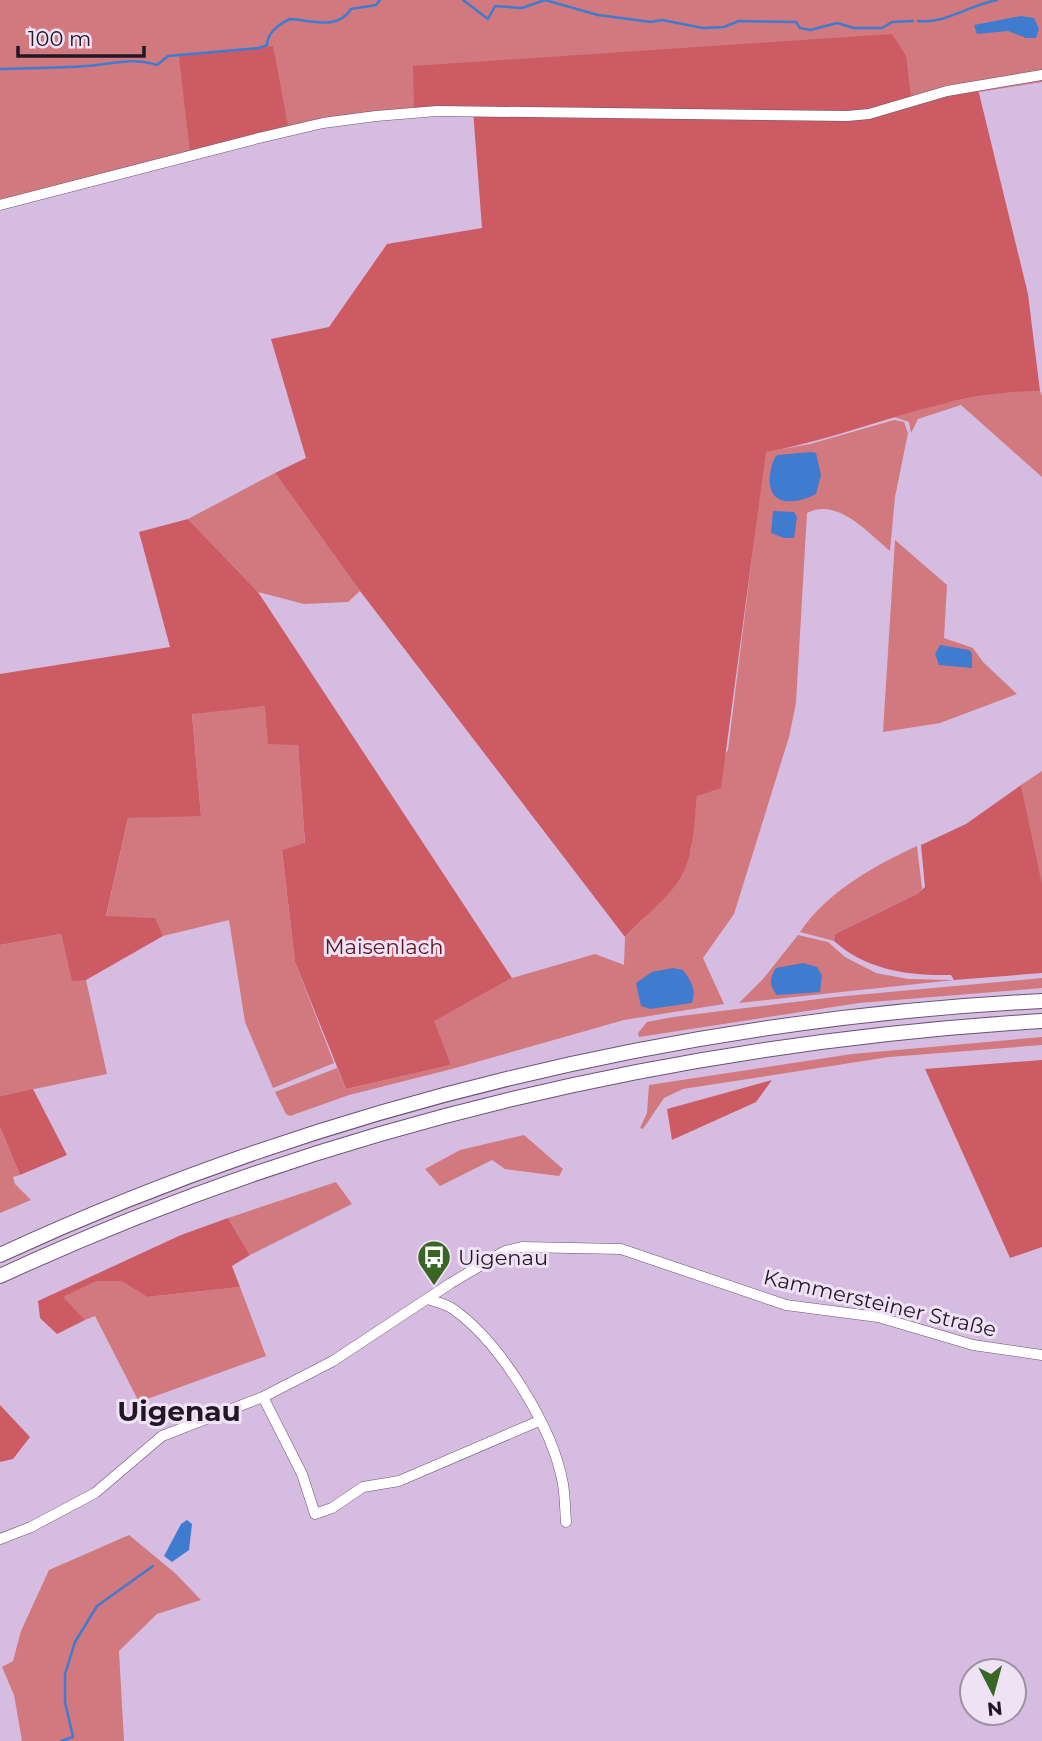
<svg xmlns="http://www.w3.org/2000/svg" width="1042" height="1741" font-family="Montserrat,sans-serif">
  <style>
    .green { fill: #d1797e }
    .forest { fill: #cc5b64 }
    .water { fill: #3f7ccf }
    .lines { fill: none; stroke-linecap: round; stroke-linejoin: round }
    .stream { stroke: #3f7ccf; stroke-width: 2.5 }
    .minor-casing { stroke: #6a5272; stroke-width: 11 }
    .highway-casing { stroke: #6a5272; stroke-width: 16 }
    .minor { stroke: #fff; stroke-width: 10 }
    .highway { stroke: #fff; stroke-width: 14 }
    .labels { text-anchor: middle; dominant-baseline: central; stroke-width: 6; stroke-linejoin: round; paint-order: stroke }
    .park-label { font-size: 21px; fill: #5d151f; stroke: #f0e2f5 }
    .poi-label { font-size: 21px; fill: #221825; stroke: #f0e2f5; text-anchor: start }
    .street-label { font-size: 21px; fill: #221825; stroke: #f0e2f5 }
    .district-label { font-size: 28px; font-weight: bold; fill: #221825; stroke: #f0e2f5 }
  </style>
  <rect width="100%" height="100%" fill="#d7bce1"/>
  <path class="green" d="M0,0H1042V82L979,92L978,89L911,105L414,66V109L289,131L180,55L190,155L0,204Z
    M1013,390L1040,391L1042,396V477L961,405L918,419L911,433L909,422L894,417L936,404Z
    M894,420L904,422L908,433L895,497L890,551C869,534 838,497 807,513L796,703L789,737L734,914L703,958L724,1004L624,1020L452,1069L349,1095L290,1116L286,1114L275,1092L337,1068L346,1089L451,1065L433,1021L512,978L595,954L624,965L625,937L674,887L691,850L697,796L728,750L765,452L810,444Z
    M275,473L360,591L348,602L304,604L258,592L188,519Z
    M895,540L947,585L944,638L973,648L983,662L1017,694L940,723L883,732Z
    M265,706L298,744L305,844L282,850L295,962L334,1063L273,1088L245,1022L229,920L163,936L154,918L106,917L128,818L201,815L192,713Z
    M1042,771V885L1041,886L1021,785Z
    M917,846L922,889L917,894L835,934L834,941L800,932C828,891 874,866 917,846Z
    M61,934L72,980H86L107,1074L0,1096V945Z
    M798,935L828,942L845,957L876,973L908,979L954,980L739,1003L763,979Z
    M1042,978V988L859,1003L639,1037L638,1033L647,1022L673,1017L835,997Z
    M1042,1037V1045L889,1057L683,1089L664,1098L643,1129L640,1128L647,1113L649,1085L852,1054Z
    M0,1127L20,1175L13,1177L15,1184L31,1200L0,1213Z
    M524,1135L563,1169L559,1176L505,1169L492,1160L440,1186L425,1169L460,1150Z
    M336,1182L352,1204L250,1255L228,1218Z
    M97,1281H121L147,1297L240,1287L266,1356L139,1402L95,1316L85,1320L62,1297Z
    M129,1535L175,1573L201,1600L157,1614L119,1651L124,1741H22L14,1695L2,1667L13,1661L21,1631L49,1570Z"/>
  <path class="forest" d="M892,34L906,56L912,105L978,89L1028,294L1040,391C944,390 858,436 766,452L721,788L697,796C694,826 694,862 675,886C661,904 640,920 625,937L360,591L275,473L306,458L271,339L329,327L387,244L482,228L473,110L414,109L413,66Z
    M273,46L289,131L190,155L179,56Z
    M188,519L258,592L512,978L434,1021L451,1065L346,1089L295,962L282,850L305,843L298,745L268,744L265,706L192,714L201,816L128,818L106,916L155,918L163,936L86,980L72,981L61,934L0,945V674L170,647L139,532Z
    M1021,785L1042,885V973L954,980L951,975C909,976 866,970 834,941L835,934L917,894L925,887L921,845L966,824Z
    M1042,1060V1247L1010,1258L925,1069Z
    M772,1080L756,1102L672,1140L667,1109Z
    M33,1089L67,1155L20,1175L0,1127V1096Z
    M228,1218L250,1255L232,1266L240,1287L147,1297L121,1281H97L63,1297L85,1320L57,1334L40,1318L38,1301L181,1235Z
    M0,1405L30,1437L13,1459L0,1462Z"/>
  <path class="water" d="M1021,16L1034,18L1039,29L1036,38H1026L1008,31L977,34L974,25Z
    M811,452L816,453L821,475L816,494C795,505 767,507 770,476C771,468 772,461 777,455Z
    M773,511L794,512L797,517L794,538H784L771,533Z
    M940,645L969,650L972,653V668L939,665L935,654Z
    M803,963L817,967L822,975L820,992L777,995C769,985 769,979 776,968Z
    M673,968L683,970C692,982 696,989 692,1003L650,1009L641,1006L636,983L652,972Z
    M187,1520L192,1524L189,1550L172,1562L164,1556L181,1524Z"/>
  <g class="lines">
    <path class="stream" d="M463,0L488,19L495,6L522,8L545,0L598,15L651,22L662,20L703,28L724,27L739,21L796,22L800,28L810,30L837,23L854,28H882L892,22L913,21
      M918,21C946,24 969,5 997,0
      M0,69C29,68 58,68 87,66C112,64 133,57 157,65L168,56L259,48L267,45C267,33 279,24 290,19C311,20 337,31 351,9L376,5L380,0
      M61,1741L73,1737L65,1702V1674L75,1642L97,1606L153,1566"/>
    <g class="minor-casing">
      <path id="minor" d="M0,205L255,139L323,123L376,116L437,111L847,116L869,114L947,91L1042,75
        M428,1299C436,1302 446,1304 453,1309C500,1342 553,1427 563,1484C565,1496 565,1509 566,1522
        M263,1397L302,1474L315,1514L332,1508L363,1487L399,1481L539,1421
        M0,1539L31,1527L95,1493L162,1436L263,1397L306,1375L333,1361L451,1283L505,1251L522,1247L621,1249L786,1305L878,1317L973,1345L1042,1355"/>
    </g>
    <g class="highway-casing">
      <path id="highway" d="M0,1255C324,1105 685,1019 1042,1001
        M0,1276C328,1124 682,1043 1042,1021"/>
    </g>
    <use href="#minor" class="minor"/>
    <use href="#highway" class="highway"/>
  </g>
  <defs>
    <g id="bus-pin" transform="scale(1.75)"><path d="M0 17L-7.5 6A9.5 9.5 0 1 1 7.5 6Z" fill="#396625" stroke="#f0e2f5"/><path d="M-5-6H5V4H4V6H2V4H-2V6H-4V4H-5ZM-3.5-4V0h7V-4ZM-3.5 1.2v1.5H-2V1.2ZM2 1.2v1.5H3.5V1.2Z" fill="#fff"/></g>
  </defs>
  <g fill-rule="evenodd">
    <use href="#bus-pin" x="434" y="1257"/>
  </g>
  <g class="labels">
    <g class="park-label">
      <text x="384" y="946">Maisenlach</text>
    </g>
    <g class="poi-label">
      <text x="458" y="1257">Uigenau</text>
    </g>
    <g class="street-label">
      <text transform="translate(880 1303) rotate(13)">Kammersteiner Straße</text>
    </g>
    <g class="district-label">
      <text x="179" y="1411">Uigenau</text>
    </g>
  </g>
  <g transform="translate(993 1692) rotate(174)"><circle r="33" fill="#f0e2f5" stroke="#9e91a2" stroke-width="2"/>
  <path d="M0-5L12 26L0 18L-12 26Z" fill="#396625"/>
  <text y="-10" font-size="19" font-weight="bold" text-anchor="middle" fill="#221825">N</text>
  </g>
  <path d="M18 46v10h126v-10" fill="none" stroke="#221825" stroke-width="3.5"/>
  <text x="28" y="46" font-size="21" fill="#221825" stroke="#f0e2f5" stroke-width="5" paint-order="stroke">100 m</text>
</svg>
